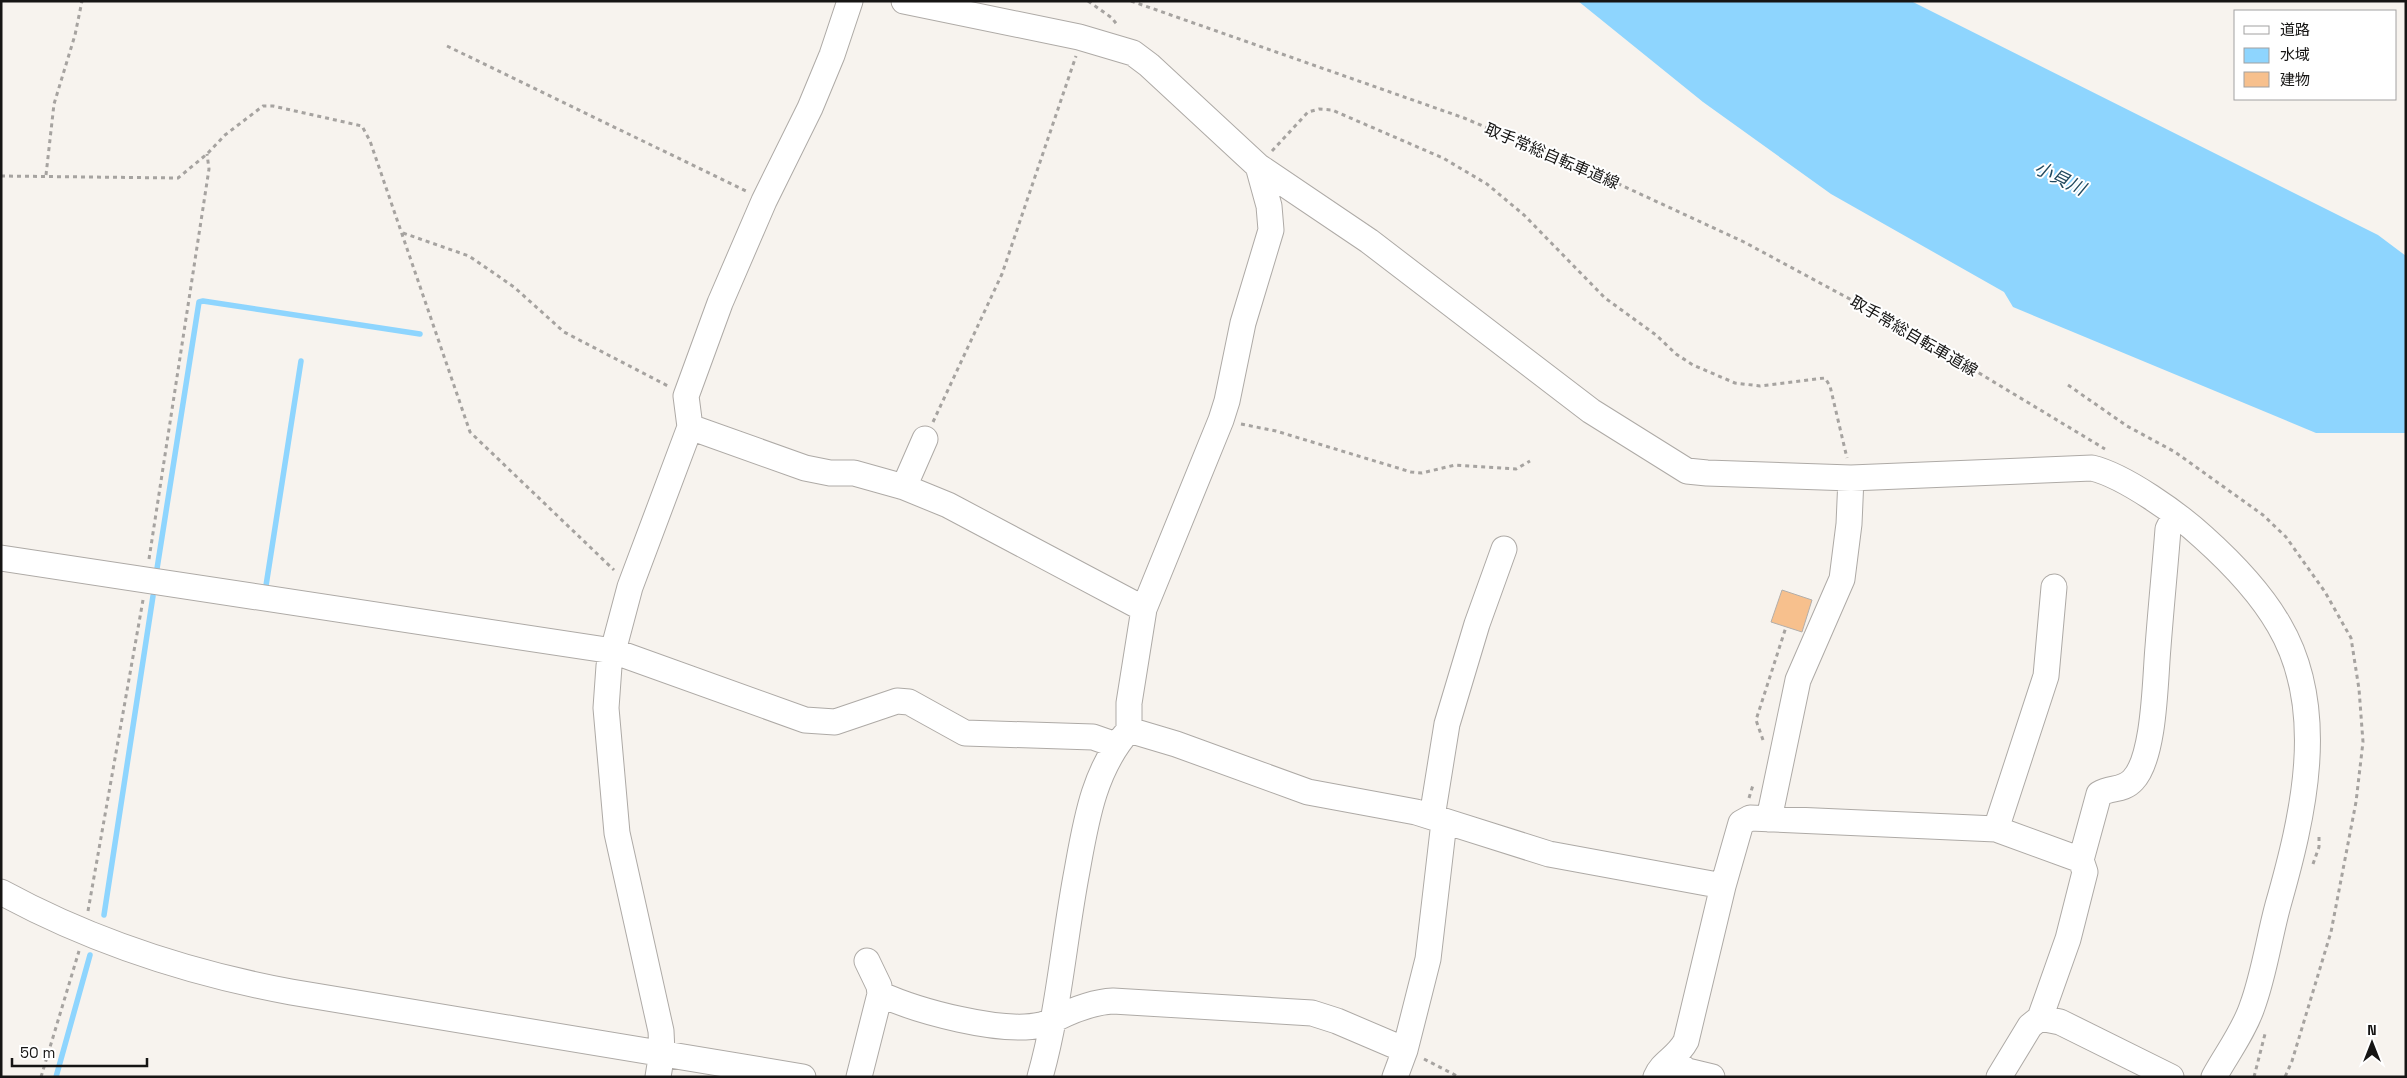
<svg xmlns="http://www.w3.org/2000/svg" width="2407" height="1078" font-family="'Space Grotesk','Noto Sans JP',sans-serif">
  <style>
    .water { fill: #8ed5fe }
    .lines { fill: none; stroke-linecap: round; stroke-linejoin: round }
    .stream { stroke: #8ed5fe; stroke-width: 5.5 }
    .building { fill: #f7c08d; stroke: #b3aeaa }
    .minor-casing { stroke: #aeaaa6; stroke-width: 27 }
    .path { stroke: #a6a3a0; stroke-width: 3; stroke-dasharray: 4 4; stroke-linecap: butt }
    .minor { stroke: #fff; stroke-width: 25 }
    .labels { text-anchor: middle; dominant-baseline: central; stroke-width: 4; stroke-linejoin: round; paint-order: stroke }
    .street-label { font-size: 16px; fill: #161514; stroke: #fff }
    .water-label { font-size: 18px; font-style: italic; fill: #21495e; stroke: #fff }
  </style>
  <rect width="100%" height="100%" fill="#f7f3ee"/>
  <path class="water" d="M1578,1H1911L2378,235L2406,256V433H2316L2013,307L2004,292L1831,194L1703,102Z"/>
  <g class="lines">
    <path class="stream" d="M156,575L199,302L203,301L420,334
      M265,592L301,361
      M104,915L153,596
      M56,1077L90,955"/>
  </g>
  <path class="building" d="M1782,590L1812,600L1802,632L1771,622Z"/>
  <g class="lines">
    <g class="minor-casing">
      <path id="minor" d="M904,1L1079,37L1133,53L1149,65L1258,166L1369,241L1591,411L1687,471L1707,473L1851,478L2092,468C2125,476 2178,514 2203,537C2232,563 2260,592 2279,625C2329,710 2303,817 2278,905C2269,938 2264,975 2252,1007C2244,1031 2226,1055 2214,1077
        M690,427L805,468L830,473H854L904,487L948,505L1144,609
        M904,487L925,439
        M1,558L613,651L805,720L835,722L897,701L909,702L965,733L1093,737L1116,745
        M1129,730L1176,744L1308,792L1416,812L1549,854L1723,886
        M1432,817L1447,724L1477,624L1504,549
        M1769,819L1798,680L1842,579L1849,524L1851,478
        M1996,829L2046,676L2054,587
        M1,892C93,942 189,973 291,992L803,1077
        M880,994C917,1011 1001,1034 1041,1025C1046,1024 1050,1021 1055,1019C1073,1010 1093,1002 1113,1001L1312,1013L1337,1021L1405,1050
        M2040,1018L2068,939L2085,872L2081,860L2099,794C2111,787 2123,791 2133,780C2155,757 2155,679 2158,647C2161,607 2165,568 2168,529L2175,515
        M1672,1059L1687,1071L1712,1077
        M658,1077L662,1052L661,1031L617,833L606,708L609,666L630,587L690,427L686,396L720,303L764,201L810,108L832,55L850,1
        M859,1077L880,994L879,986L867,961
        M1040,1077C1059,1010 1064,939 1077,871C1086,821 1094,769 1129,730V703L1144,609L1221,420L1227,401L1243,323L1271,230L1269,206L1258,166
        M1395,1077L1405,1050L1428,959L1444,822
        M1656,1077C1662,1062 1677,1058 1686,1041L1723,886L1741,823L1750,818L1996,829L2081,860
        M1999,1077L2030,1026L2040,1018L2060,1022L2171,1077"/>
    </g>
    <path class="path" d="M1088,1L1112,18L1118,26
      M1131,1L1464,118L1610,180L1744,242L1911,332L2105,449
      M447,46L746,191
      M1272,151L1308,112L1319,109L1332,110L1443,158L1487,184L1524,215L1605,298L1656,335L1676,354L1693,365L1735,383L1760,386L1825,378L1830,386L1847,458
      M46,175L54,104L75,35L82,1
      M1,176L178,178L207,154L225,135L263,106H273L362,126L370,141L470,432L614,570
      M403,233L469,256L514,287L564,332L668,386
      M2068,385L2127,426L2175,452L2263,515L2286,537L2325,592L2351,638L2359,689L2363,742L2356,802L2331,932L2292,1061L2285,1077
      M933,422L1002,274L1076,56
      M1241,424L1276,431L1411,472L1422,473L1455,465L1516,469L1530,461
      M149,559L209,169L207,154
      M1763,740L1756,720L1786,627
      M1749,798L1753,785
      M2313,864L2319,847V834
      M88,911L143,600
      M1424,1059L1459,1077
      M41,1077L79,951
      M2254,1077L2265,1034"/>
    <use href="#minor" class="minor"/>
  </g>
  <g class="labels">
    <g class="street-label">
      <text transform="translate(1552 156) rotate(23)">取手常総自転車道線</text>
      <text transform="translate(1914 336) rotate(30)">取手常総自転車道線</text>
    </g>
    <g class="water-label">
      <text transform="translate(2060 178) rotate(26)">小貝川</text>
    </g>
  </g>
  <rect width="2407" height="1078" fill="none" stroke="#161514" stroke-width="5"/>
  <rect x="2234" y="10" width="162" height="90" fill="#ffffff" stroke="#a2a1a1"/>
  <rect x="2244" y="26" width="25" height="8" fill="#ffffff" stroke="#a2a1a1"/>
  <text x="2280" y="35" font-size="15" fill="#161514">道路</text>
  <rect x="2244" y="48" width="25" height="15" fill="#8ed5fe" stroke="#a2a1a1"/>
  <text x="2280" y="60" font-size="15" fill="#161514">水域</text>
  <rect x="2244" y="72" width="25" height="15" fill="#f7c08d" stroke="#a2a1a1"/>
  <text x="2280" y="85" font-size="15" fill="#161514">建物</text>
  <g transform="translate(2372 1043)" stroke="#ffffff" stroke-width="4" paint-order="stroke">
  <path d="M0-4L9 19L0 12L-9 19Z" fill="#161514"/>
  <text y="-8" font-size="14" font-weight="bold" text-anchor="middle" fill="#161514">N</text>
  </g>
  <path d="M12 1058v8h135v-8" fill="none" stroke="#161514" stroke-width="2.5"/>
  <text x="20" y="1058" font-size="15" fill="#161514" stroke="#ffffff" stroke-width="4" paint-order="stroke">50 m</text>
</svg>
